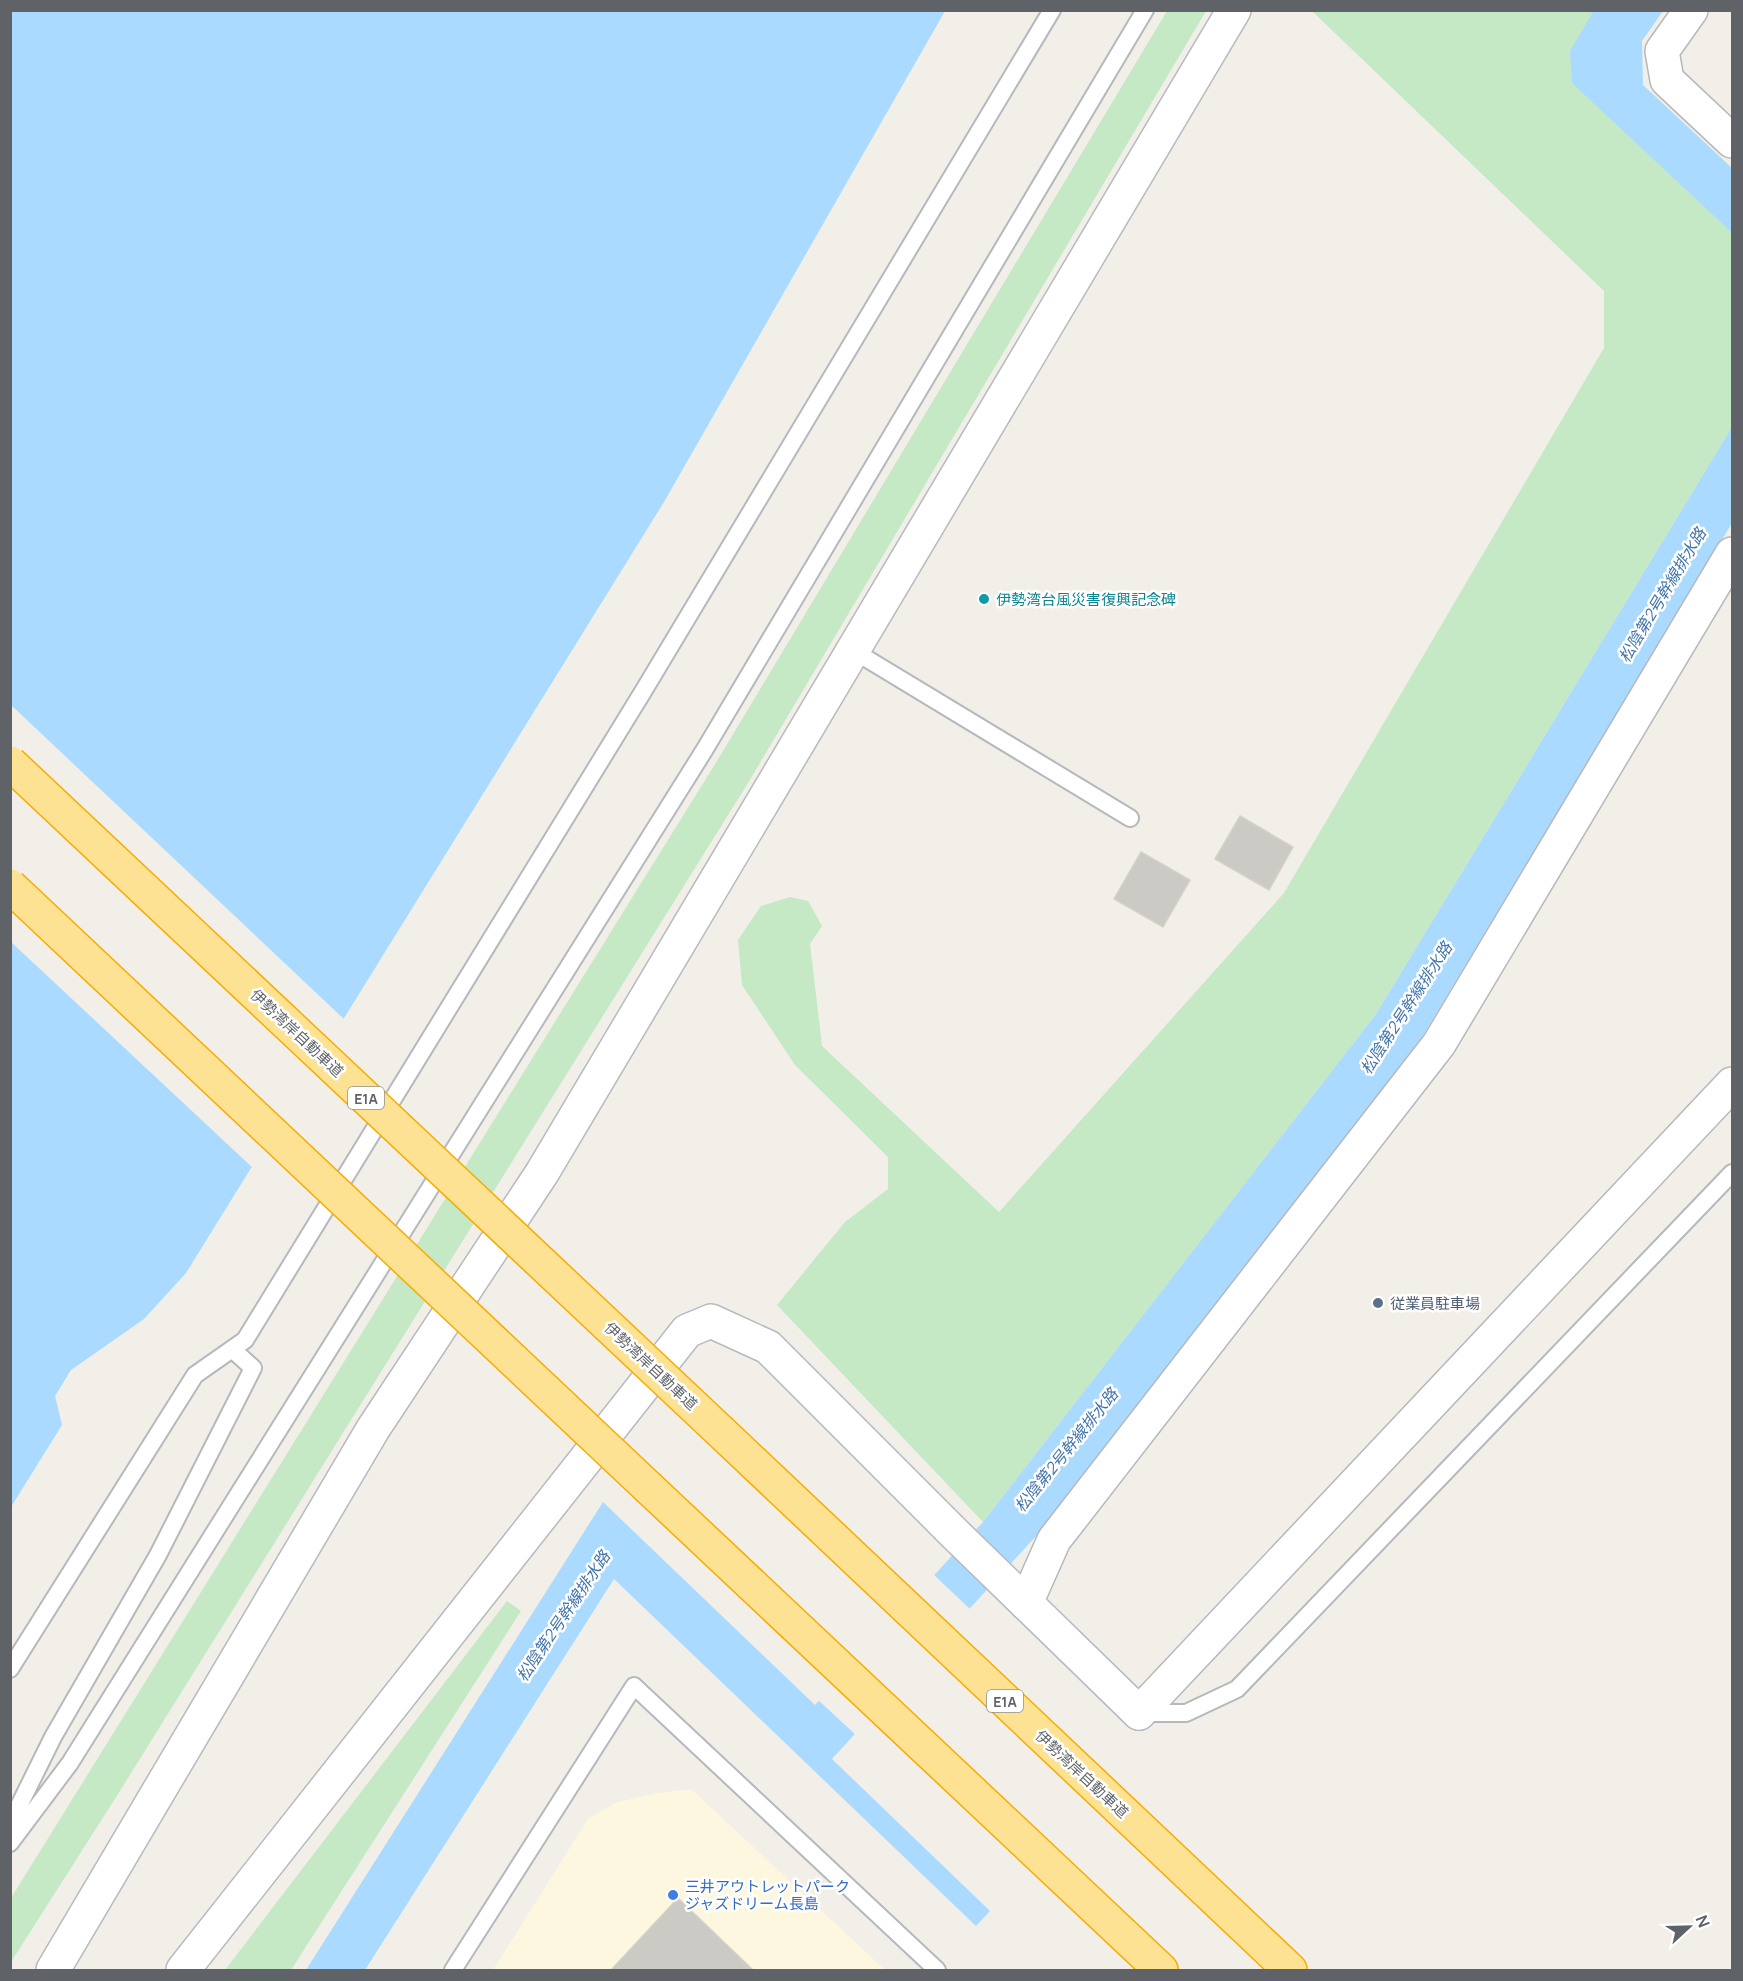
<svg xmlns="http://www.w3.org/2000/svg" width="1743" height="1981" font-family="Manrope,'Noto Sans JP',sans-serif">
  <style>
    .commercial { fill: #fef7e0 }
    .green { fill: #c5e8c5 }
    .water { fill: #aadaff }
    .pier { fill: #f1efe8 }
    .building { fill: #cccac5; stroke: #d6d1c6; stroke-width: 1.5 }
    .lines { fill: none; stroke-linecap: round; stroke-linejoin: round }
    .lane-casing { stroke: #b5b8bc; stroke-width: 20 }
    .street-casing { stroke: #b5b8bc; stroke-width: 36 }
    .secondary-casing { stroke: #b6babf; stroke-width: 36 }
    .highway-casing { stroke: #f9ab00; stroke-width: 36 }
    .lane { stroke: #fff; stroke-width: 16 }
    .street { stroke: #fff; stroke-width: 33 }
    .secondary { stroke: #fff; stroke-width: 33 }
    .highway { stroke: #fde293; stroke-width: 33 }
    .highway-bridge-casing { stroke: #f9ab00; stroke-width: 36; stroke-linecap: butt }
    .highway-bridge { stroke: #fde293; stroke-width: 33 }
    .culture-dot { fill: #0f9aa8; stroke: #fff; stroke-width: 2 }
    .service-dot { fill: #5c6f8a; stroke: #fff; stroke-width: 2 }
    .shop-dot { fill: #3f7fe0; stroke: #fff; stroke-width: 2 }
    .labels { text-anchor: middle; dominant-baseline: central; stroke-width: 5; stroke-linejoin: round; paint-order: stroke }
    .shield { fill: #fff; stroke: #8f9295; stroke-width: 1.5 }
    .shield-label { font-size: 14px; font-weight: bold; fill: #5f6368 }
    .culture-label { font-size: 15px; fill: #0d838f; stroke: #fff; text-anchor: start }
    .street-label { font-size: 15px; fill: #5f6368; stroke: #fff }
    .service-label { font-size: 15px; fill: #4e5e75; stroke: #fff; text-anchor: start }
    .shop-label { font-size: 15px; fill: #366cbe; stroke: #fff; text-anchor: start }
    .water-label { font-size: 16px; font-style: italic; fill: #4174aa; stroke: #fff }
  </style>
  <rect width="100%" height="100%" fill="#f1efe8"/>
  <path class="commercial" d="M691,1789L885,1970H493L588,1819L615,1803L657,1793Z"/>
  <path class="green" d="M1167,11H1206L748,783L118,1794L11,1962V1898L717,761Z
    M1312,11H1596L1593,12L1573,83L1732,233V427L1376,1014L983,1522L777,1305L845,1222L888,1189V1157L795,1065L742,985L738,940L761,906L790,897L808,901L822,926L810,944L822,1046L999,1212L1284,893L1604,348V291Z
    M507,1601L521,1611L291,1970H225Z"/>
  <path class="water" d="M1596,10L1663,11L1642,41L1643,85L1732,168V233L1572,83L1570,51L1593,12Z
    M11,11H945L664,502L186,1273L144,1319L71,1370L55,1396L62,1425L11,1507Z
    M1732,427V523L1422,1037L1048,1523L832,1759L990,1911L976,1926L614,1579L365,1970H306L603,1502L815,1705L983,1522L1376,1014Z"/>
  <path class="pier" d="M11,705L346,1021L254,1169L10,941Z
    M932,1573L972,1611L857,1736L817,1699Z"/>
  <path class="building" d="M1240,816L1293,847L1269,890L1215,859Z
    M1141,852L1190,880L1163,927L1114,899Z
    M678,1898L753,1970H611Z"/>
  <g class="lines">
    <g class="lane-casing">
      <path id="lane" d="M854,651L1130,818
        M10,1669L195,1375L245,1340L644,690L1052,10
        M1140,1713H1186L1237,1689L1732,1173
        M10,1824L53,1737L158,1555L253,1368L232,1349
        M10,1843L70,1763L705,749L1145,10
        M453,1970L634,1686L937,1970"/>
    </g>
    <g class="street-casing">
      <path id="street" d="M1691,10L1662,51L1667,80L1732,141
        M1026,1603L1054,1540L1439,1044L1732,554
        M1139,1713L1732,1084"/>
    </g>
    <g class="secondary-casing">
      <path id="secondary" d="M53,1970L373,1429L542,1173L1234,10
        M183,1970L687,1331L711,1321L768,1347L954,1533L1139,1713"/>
    </g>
    <g class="highway-casing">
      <path id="highway" d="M721,1432L1290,1970
        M650,1489L1161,1970"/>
    </g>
    <use href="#lane" class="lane"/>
    <use href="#street" class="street"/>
    <use href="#secondary" class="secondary"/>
    <use href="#highway" class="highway"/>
    <g class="highway-bridge-casing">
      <path id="highway-bridge" d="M10,763L721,1432
        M10,886L650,1489"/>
    </g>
    <use href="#highway-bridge" class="highway-bridge"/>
  </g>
  <circle class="culture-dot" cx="984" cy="599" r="6"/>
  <circle class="service-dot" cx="1378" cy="1303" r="6"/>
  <circle class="shop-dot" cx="673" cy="1895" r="6"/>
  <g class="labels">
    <g class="shield">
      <rect x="348" y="1087" width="36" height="22" rx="4.5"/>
      <rect x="987" y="1690" width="36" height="22" rx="4.5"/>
    </g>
    <g class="shield-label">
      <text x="366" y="1098">E1A</text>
      <text x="1005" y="1701">E1A</text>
    </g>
    <g class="culture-label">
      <text x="996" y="599">伊勢湾台風災害復興記念碑</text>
    </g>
    <g class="street-label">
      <text transform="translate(297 1033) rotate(43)">伊勢湾岸自動車道</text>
      <text transform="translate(651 1366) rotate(43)">伊勢湾岸自動車道</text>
      <text transform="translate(1082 1774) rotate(43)">伊勢湾岸自動車道</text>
    </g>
    <g class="service-label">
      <text x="1390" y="1303">従業員駐車場</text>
    </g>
    <g class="shop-label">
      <text x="685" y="1886">三井アウトレットパーク<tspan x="685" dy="17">ジャズドリーム長島</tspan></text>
    </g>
    <g class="water-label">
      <text transform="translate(1662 595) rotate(-59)">松陰第2号幹線排水路</text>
      <text transform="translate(1406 1008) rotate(-57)">松陰第2号幹線排水路</text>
      <text transform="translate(1066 1450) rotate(-51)">松陰第2号幹線排水路</text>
      <text transform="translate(563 1616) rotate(-56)">松陰第2号幹線排水路</text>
    </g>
  </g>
  <rect width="1743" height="1981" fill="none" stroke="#5f6368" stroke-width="24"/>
  <g transform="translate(1689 1927) rotate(68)" stroke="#ffffff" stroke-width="4.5" paint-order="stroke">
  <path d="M0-4.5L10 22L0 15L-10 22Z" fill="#5f6368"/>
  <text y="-9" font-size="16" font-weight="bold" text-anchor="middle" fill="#5f6368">N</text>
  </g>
</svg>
